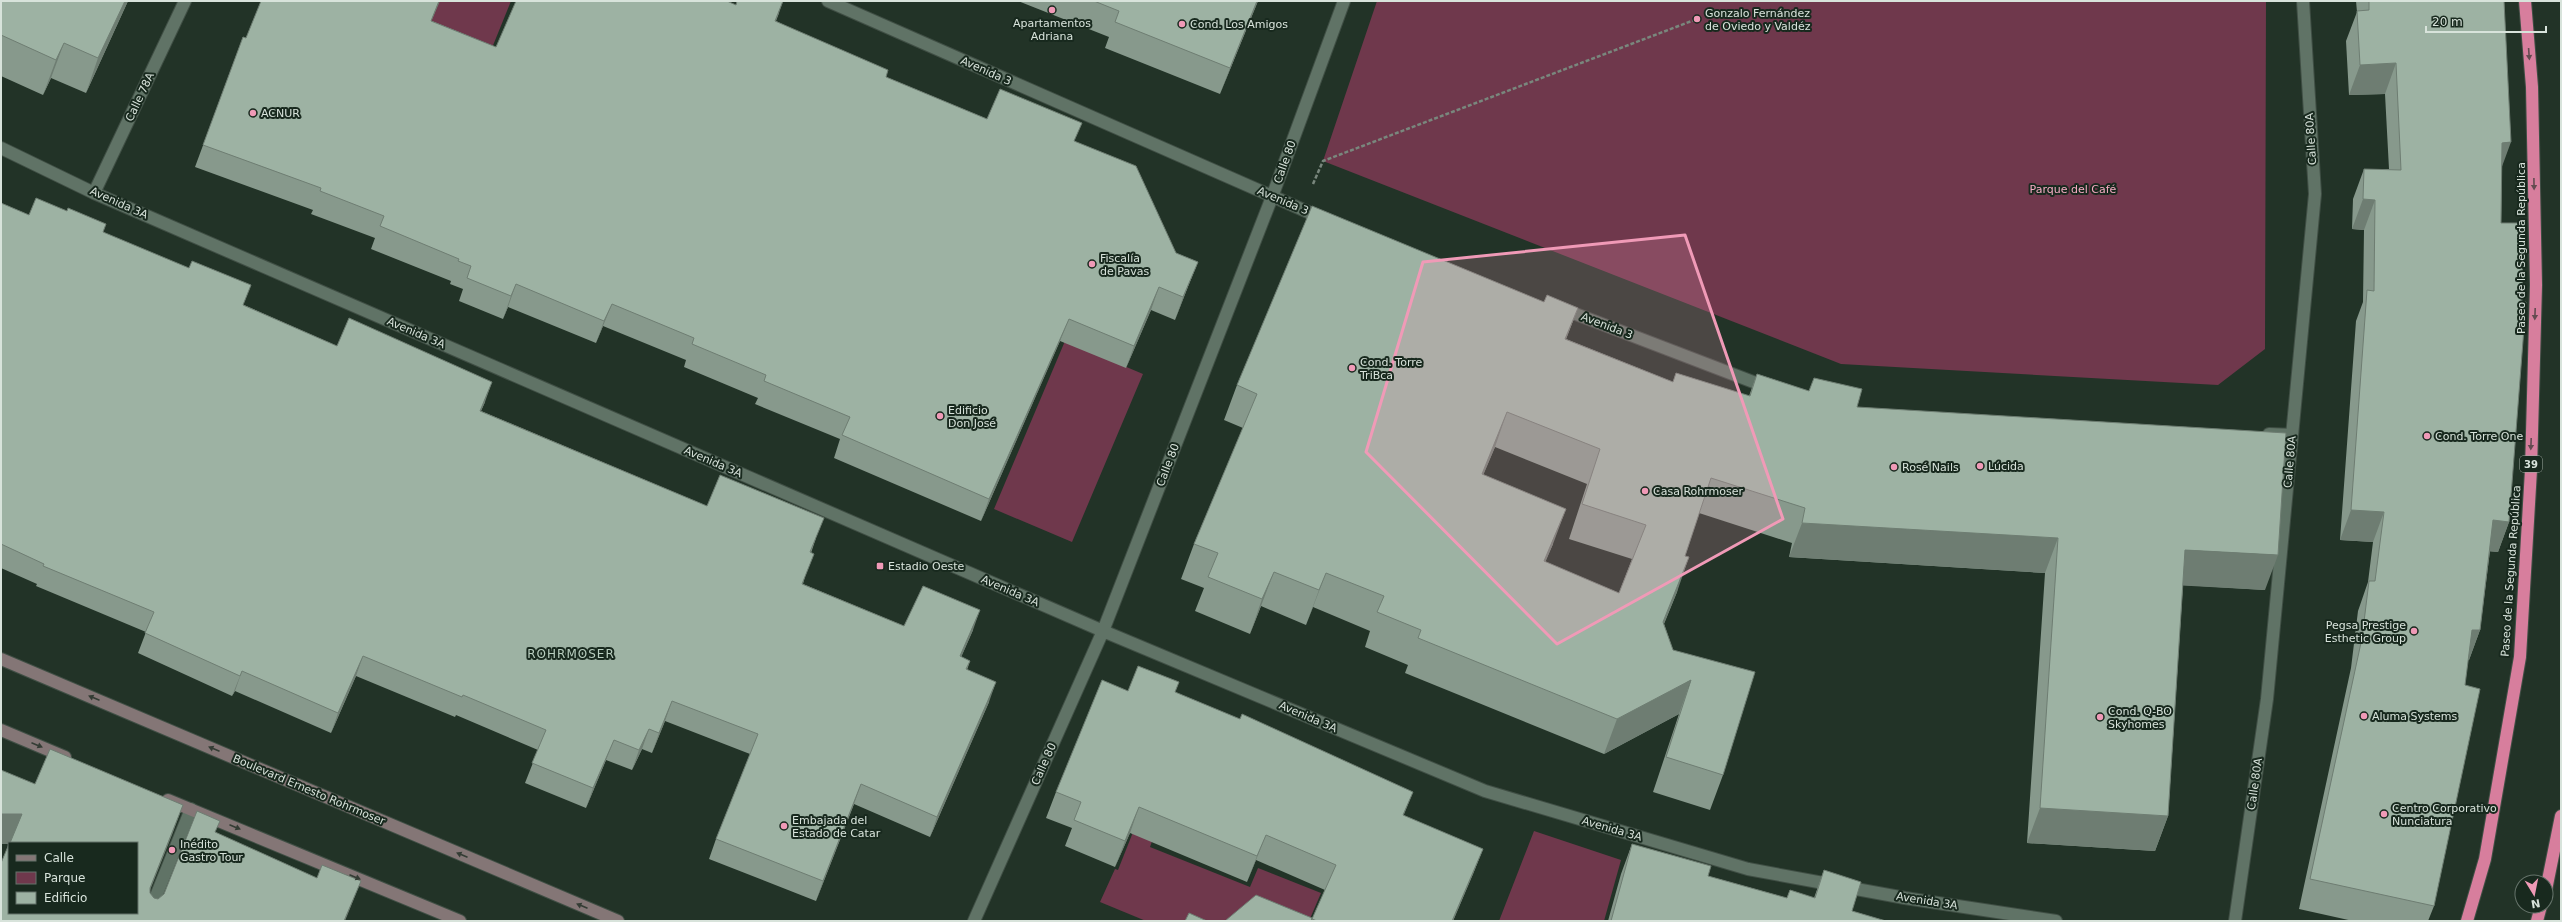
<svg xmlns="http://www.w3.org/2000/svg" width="2562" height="922" font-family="'DejaVu Sans',sans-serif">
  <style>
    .green { fill: #6f384c }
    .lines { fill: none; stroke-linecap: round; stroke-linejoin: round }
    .lane-casing { stroke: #404f45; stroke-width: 14 }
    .street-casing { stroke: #404f45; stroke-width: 14 }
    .secondary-casing { stroke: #404f45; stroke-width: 14 }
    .highway-casing { stroke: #404f45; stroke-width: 14 }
    .path { stroke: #79877d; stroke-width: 2.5; stroke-dasharray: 4 2; stroke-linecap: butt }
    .lane { stroke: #607366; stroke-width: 12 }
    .street { stroke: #607366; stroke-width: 12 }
    .secondary { stroke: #847676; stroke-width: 12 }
    .highway { stroke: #d77e9d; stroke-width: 12 }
    .wall { fill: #87998c; fill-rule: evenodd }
    .shaded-wall { fill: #6e7d72 }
    .building { fill: #9db2a3; stroke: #6e7d72; fill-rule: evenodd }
    .oneway { fill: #644b51 }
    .oneway2 { fill: #333c34 }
    .marked { fill: #f09ab7; fill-opacity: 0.2; stroke: #f09ab7; stroke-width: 3; stroke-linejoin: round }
    .poi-dot { fill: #f09ab7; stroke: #18291e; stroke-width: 1.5 }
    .labels { text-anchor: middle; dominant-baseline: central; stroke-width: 4; stroke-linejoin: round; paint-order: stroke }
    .shield { fill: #18291e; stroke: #9eaba2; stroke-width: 1 }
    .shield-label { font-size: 10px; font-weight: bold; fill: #d8e3db }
    .poi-label { font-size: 11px; fill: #d8e3db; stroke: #18291e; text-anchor: start }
    .street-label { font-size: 11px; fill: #d8e3db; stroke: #18291e }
    .park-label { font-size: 11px; fill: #f5acc4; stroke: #18291e }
    .neighbourhood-label { font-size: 12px; letter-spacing: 1px; fill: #b8cebf; stroke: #18291e }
  </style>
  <rect width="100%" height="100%" fill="#223327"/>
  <path class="green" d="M427,1H511L481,75L413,35Z
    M1377,1H2266L2265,349L2218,385L1841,364L1323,161Z
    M1065,341L1143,374L1072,542L994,509Z
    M1139,817L1158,825L1150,847L1250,887L1258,868L1321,893L1309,921H1146L1100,902L1115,869L1118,870Z
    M1534,831L1621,860L1604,921H1499Z"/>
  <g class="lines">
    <g class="lane-casing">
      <path id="lane" d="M146,921L191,809"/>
    </g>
    <g class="street-casing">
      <path id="street" d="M828,1L1324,219
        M1,148L94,193L1103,631L1485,791L1748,869L1905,898L2056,921
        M94,193L185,1
        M1560,308L1769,388
        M2269,434L2292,435
        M974,921L1103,631L1272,197L1344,1
        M2235,921L2267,699L2315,194L2303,1"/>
    </g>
    <g class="secondary-casing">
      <path id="secondary" d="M1,659L618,921
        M1,730L65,757
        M168,800L460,921"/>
    </g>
    <g class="highway-casing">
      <path id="highway" d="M2546,890L2561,816
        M2467,921L2485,859L2520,657L2531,470L2536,285L2532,87L2525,1
        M2537,921L2541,906"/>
    </g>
    <path class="path" d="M1313,184L1323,161L1697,19"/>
    <use href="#lane" class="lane"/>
    <use href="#street" class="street"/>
    <use href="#secondary" class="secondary"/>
    <use href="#highway" class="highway"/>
  </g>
  <path class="wall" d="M1,1H128L86,93L51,78L43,95L1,76Z
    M1018,1H1258L1220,94L1105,48L1109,37Z
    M2356,1H2504L2501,223L2509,522L2498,552L2490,551L2480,630L2469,660H2468L2434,906L2428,921H2353L2299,909L2351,668L2358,611L2368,582L2373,542L2340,540L2356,321L2363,302L2364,230L2352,229L2353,199L2364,169H2389L2385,94L2349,95L2346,41L2357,12Z
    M736,5L779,13L776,21L886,77L987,119L1075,141L1176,253L1198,262L1189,284L1175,320L1151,310L1126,368L1060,341L981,521L834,458L840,439L755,404L758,398L684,367L686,360L603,326L596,343L508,307L503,319L459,301L463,289L450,284L451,281L371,249L375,238L311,214L313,210L195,167L243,37L246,38L432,21L496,47Z
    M1,203L29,215L67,211L103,232L244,305L337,346L485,402L481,411L707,506L816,538L811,553L803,584L904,626L973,630L961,657L970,661L967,670L989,702L930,837L854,804L816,901L709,859L716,839L750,754L665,721L652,753L642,749L632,770L606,760L586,808L525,783L538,750L456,715L455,717L356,676L331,733L235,691L232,696L138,653L146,632L36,586L37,584L1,568Z
    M1544,302L1578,308L1566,339L1673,382L1676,373L1749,396L1757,374L1857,407L2265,590L2183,585L2168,816L2155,851L2027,843L2045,573L1789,557L1792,543L1699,513L1685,556L1677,592L1664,624L1673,650L1723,775L1710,810L1653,792L1679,714L1604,754L1405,673L1408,665L1365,647L1370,631L1313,607L1306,625L1261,606L1250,634L1195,611L1204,588L1181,579L1194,544L1243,428L1224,420L1237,385ZM1495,447L1587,484L1569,539L1632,559L1619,593L1545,562L1553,544L1483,475Z
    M1175,692L1404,816L1483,849L1473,874L1453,921H1311L1325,890L1256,860L1247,882L1130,833L1115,867L1065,846L1072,828L1046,818L1056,792Z
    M1632,844L1708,876L1787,898L1790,890L1814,898L1824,870L1852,911L1886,921H1608L1621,874Z"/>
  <path class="shaded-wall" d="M125,1H128L86,93L98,58Z
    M439,1H440L422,43L431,21Z
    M783,1L779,13L766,43L775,21Z
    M1257,1H1258L1220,94L1230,68Z
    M64,43L51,78L43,95L56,60Z
    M2396,63L2385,94L2349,95L2360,65Z
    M2511,142L2500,172L2502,143Z
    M2363,199L2375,200L2364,230L2352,229Z
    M1198,262L1189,284L1175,320L1183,297Z
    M516,284L508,307L503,319L511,296Z
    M1159,287L1151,310L1126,368L1134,346Z
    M612,304L603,326L596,343L604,321Z
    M1578,308L1565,342V339Z
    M1069,319L1060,341L981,521L989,499Z
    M492,382L485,402L472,431L480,411Z
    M1507,412L1495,447L1469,509L1482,474Z
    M1566,509L1553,544L1531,596L1544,561Z
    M2351,510L2384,512L2373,542L2340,540Z
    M2493,520L2509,522L2498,552L2482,551Z
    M1802,523L2058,538L2045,573L1789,557Z
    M2185,550L2278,555L2265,590L2173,585Z
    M1689,557L1677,592L1650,657L1663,622Z
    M1274,572L1261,606L1250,634L1262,599Z
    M1326,573L1313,607L1306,625L1319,590Z
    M980,610L973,630L953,676L960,656Z
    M2472,630H2480L2469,660H2461Z
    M363,656L356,676L331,733L338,713Z
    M242,671L235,691L232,696Z
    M1691,680L1679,714L1604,754L1617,719Z
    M996,682L989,702L930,837L937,817Z
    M672,701L665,721L652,753L659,733Z
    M649,729L642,749L632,770L639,750Z
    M614,740L606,760L586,808L593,788Z
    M861,784L854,804L816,901L823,881Z
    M1413,792L1403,817V815Z
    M183,805L172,835L139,918L150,888Z
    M1139,807L1130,833L1115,867L1125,841Z
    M2040,808L2168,816L2155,851L2027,843Z
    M1,814H22L12,843H9V844H1Z
    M1266,835L1256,860L1247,882L1257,856Z
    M1483,849L1473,874L1453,921H1452Z
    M361,881L345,921H344Z"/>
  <path class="building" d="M1,1H125L98,58L64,43L56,60L1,35Z
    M261,1H439L431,21L496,47L516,1H727L736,5L737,1H783L775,21L888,70L886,77L987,119L1000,89L1082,123L1074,141L1136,166L1176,253L1198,262L1183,297L1159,287L1134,346L1069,319L989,499L842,435L850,417L764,381L766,375L692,344L694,338L612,304L604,321L516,284L511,296L467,278L471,266L458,261L459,259L380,226L384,216L320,191L321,188L203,145L243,37L246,38Z
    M1094,1H1257L1230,68L1115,22L1119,11Z
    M2369,1H2504L2511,142L2502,143L2501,223H2523L2522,302H2526L2509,522L2493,520L2480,630H2472L2465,685L2480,689L2434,906L2310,879L2362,638L2369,581H2375L2384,512L2351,510L2367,290L2374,291L2375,200L2363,199L2364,169L2401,170L2396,63L2360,65L2357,11L2369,10Z
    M36,198L67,211L68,208L106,224L103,232L189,268L192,261L251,285L243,305L337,346L349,318L492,382L480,411L707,506L720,475L824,518L810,552L814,554L802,584L904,626L923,586L980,610L960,656L970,661L966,669L996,682L937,817L861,784L823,881L716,839L758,734L672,701L659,733L649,729L639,750L614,740L593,788L532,763L546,730L463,695L462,697L363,656L338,713L242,671L240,676L145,633L154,612L43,566L44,564L1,544V203L29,215Z
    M1312,206L1544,302L1547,295L1578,308L1565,339L1673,382L1676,373L1750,396L1757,374L1809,391L1814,378L1862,389L1857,407L2286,433L2278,555L2185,550L2168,816L2040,808L2058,538L1802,523L1805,508L1711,478L1685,556L1689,557L1663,622L1673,650L1755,672L1723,775L1666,757L1691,680L1617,719L1418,638L1421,630L1377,612L1384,596L1326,573L1319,590L1274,572L1262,599L1208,577L1218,553L1194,544L1257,394L1237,385ZM1507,412L1600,449L1582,504L1646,525L1619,593L1544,561L1566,509L1482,474Z
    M1138,666L1179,682L1175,692L1240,719L1242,714L1413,792L1403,815L1483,849L1452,921H1317L1312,919L1336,865L1266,835L1257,856L1139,807L1125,841L1074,820L1081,802L1056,792L1102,680L1128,691Z
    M50,749L183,805L150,888V893L154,898L158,899L164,894L197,811L220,821L215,832L317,878L322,865L361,881L344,921H1V863L9,844V913H137V843H10L22,814H1V770L35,784Z
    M1632,844L1711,866L1708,876L1787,898L1790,890L1815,898L1824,870L1861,882L1852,911L1886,921H1611Z
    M1256,895L1312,918L1311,921H1225Z
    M1189,913L1207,921H1185Z"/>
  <defs><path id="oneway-solid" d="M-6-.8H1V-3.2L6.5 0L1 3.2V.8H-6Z"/></defs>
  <g class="oneway">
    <use href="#oneway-solid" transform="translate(2529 54) rotate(86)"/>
    <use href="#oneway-solid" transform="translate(2534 184) rotate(89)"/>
    <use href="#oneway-solid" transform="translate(2535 314) rotate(92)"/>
    <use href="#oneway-solid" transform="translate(2531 444) rotate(92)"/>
  </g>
  <g class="oneway2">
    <use href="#oneway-solid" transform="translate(94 698) rotate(-157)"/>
    <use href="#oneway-solid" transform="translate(37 745) rotate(23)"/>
    <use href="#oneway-solid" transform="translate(214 749) rotate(-157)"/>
    <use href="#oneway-solid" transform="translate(235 827) rotate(23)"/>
    <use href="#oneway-solid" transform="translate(462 855) rotate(-157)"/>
    <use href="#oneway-solid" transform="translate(355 877) rotate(23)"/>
    <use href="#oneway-solid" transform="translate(582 906) rotate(-157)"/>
  </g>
  <path class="marked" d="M1685,235L1783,519L1557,644L1366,452L1423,262Z"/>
  <g class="poi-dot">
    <circle cx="1052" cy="10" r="4"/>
    <circle cx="1697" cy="19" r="4"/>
    <circle cx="1182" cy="24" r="4"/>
    <circle cx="253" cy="113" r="4"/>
    <circle cx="1092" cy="264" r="4"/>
    <circle cx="1352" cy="368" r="4"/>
    <circle cx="940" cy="416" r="4"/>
    <circle cx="2427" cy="436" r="4"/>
    <circle cx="1980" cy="466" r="4"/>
    <circle cx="1894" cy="467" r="4"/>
    <circle cx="1645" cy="491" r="4"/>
    <rect x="876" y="562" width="8" height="8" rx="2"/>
    <circle cx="2414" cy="631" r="4"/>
    <circle cx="2364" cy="716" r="4"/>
    <circle cx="2100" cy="717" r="4"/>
    <circle cx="2384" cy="814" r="4"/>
    <circle cx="784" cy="826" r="4"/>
    <circle cx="172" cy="850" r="4"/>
  </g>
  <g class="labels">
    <rect class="shield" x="2520" y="456" width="22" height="16" rx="3"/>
    <g class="shield-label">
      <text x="2531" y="464">39</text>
    </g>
    <g class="poi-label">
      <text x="1705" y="13">Gonzalo Fernández<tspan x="1705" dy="13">de Oviedo y Valdéz</tspan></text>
      <text x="1052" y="23" text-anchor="middle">Apartamentos<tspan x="1052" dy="13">Adriana</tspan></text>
      <text x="1190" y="24">Cond. Los Amigos</text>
      <text x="261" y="113">ACNUR</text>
      <text x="1100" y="258">Fiscalía<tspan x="1100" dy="13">de Pavas</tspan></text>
      <text x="1360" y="362">Cond. Torre<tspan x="1360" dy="13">TriBca</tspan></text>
      <text x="948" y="410">Edificio<tspan x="948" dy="13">Don José</tspan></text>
      <text x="2435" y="436">Cond. Torre One</text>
      <text x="1988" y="466">Lúcida</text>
      <text x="1902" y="467">Rosé Nails</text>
      <text x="1653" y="491">Casa Rohrmoser</text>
      <text x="888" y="566">Estadio Oeste</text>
      <text x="2406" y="625" text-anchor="end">Pegsa Prestige<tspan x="2406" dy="13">Esthetic Group</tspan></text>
      <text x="2108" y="711">Cond. Q-BO<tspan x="2108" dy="13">Skyhomes</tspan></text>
      <text x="2372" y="716">Aluma Systems</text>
      <text x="2392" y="808">Centro Corporativo<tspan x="2392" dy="13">Nunciatura</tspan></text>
      <text x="792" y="820">Embajada del<tspan x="792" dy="13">Estado de Catar</tspan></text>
      <text x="180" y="844">Inédito<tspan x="180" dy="13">Gastro Tour</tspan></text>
    </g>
    <g class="street-label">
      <text transform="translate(986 71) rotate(24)">Avenida 3</text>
      <text transform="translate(140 97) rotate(-65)">Calle 78A</text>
      <text transform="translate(2311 139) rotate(-94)">Calle 80A</text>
      <text transform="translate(1285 162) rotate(-70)">Calle 80</text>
      <text transform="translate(1283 201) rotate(23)">Avenida 3</text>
      <text transform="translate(119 203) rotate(24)">Avenida 3A</text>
      <text transform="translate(2521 248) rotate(-90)">Paseo de la Segunda República</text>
      <text transform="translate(1607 326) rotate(21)">Avenida 3</text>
      <text transform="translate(416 333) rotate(23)">Avenida 3A</text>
      <text transform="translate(713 462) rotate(23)">Avenida 3A</text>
      <text transform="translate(2290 462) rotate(-85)">Calle 80A</text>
      <text transform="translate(1168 465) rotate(-69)">Calle 80</text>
      <text transform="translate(2511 571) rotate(-86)">Paseo de la Segunda República</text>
      <text transform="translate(1010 591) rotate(23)">Avenida 3A</text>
      <text transform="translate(1308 717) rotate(23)">Avenida 3A</text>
      <text transform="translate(1044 764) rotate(-66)">Calle 80</text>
      <text transform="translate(2255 784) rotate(-82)">Calle 80A</text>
      <text transform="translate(309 790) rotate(23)">Boulevard Ernesto Rohrmoser</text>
      <text transform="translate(1612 829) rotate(16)">Avenida 3A</text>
      <text transform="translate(1927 901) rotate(9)">Avenida 3A</text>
    </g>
    <g class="park-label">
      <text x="2073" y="189">Parque del Café</text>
    </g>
    <g class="neighbourhood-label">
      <text x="571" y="654">ROHRMOSER</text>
    </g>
  </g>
  <rect width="2562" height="922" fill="none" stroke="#d8e3db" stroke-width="4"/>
  <rect x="8" y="842" width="130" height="72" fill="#18291e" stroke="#65736a"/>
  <rect x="16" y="855" width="20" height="6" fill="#847676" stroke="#65736a"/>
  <text x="44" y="862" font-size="12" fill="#d8e3db">Calle</text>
  <rect x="16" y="872" width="20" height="12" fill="#6f384c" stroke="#65736a"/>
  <text x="44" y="882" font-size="12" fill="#d8e3db">Parque</text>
  <rect x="16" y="892" width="20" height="12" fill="#9db2a3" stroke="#65736a"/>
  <text x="44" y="902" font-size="12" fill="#d8e3db">Edificio</text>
  <g transform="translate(2534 894) rotate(170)"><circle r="19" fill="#18291e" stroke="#65736a"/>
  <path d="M0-3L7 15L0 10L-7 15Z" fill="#f09ab7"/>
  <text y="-6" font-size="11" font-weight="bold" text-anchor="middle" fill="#d8e3db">N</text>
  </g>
  <path d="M2426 26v6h120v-6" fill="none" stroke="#d8e3db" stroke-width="2"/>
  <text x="2432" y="26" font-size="12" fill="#d8e3db" stroke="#18291e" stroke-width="3" paint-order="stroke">20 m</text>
</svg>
